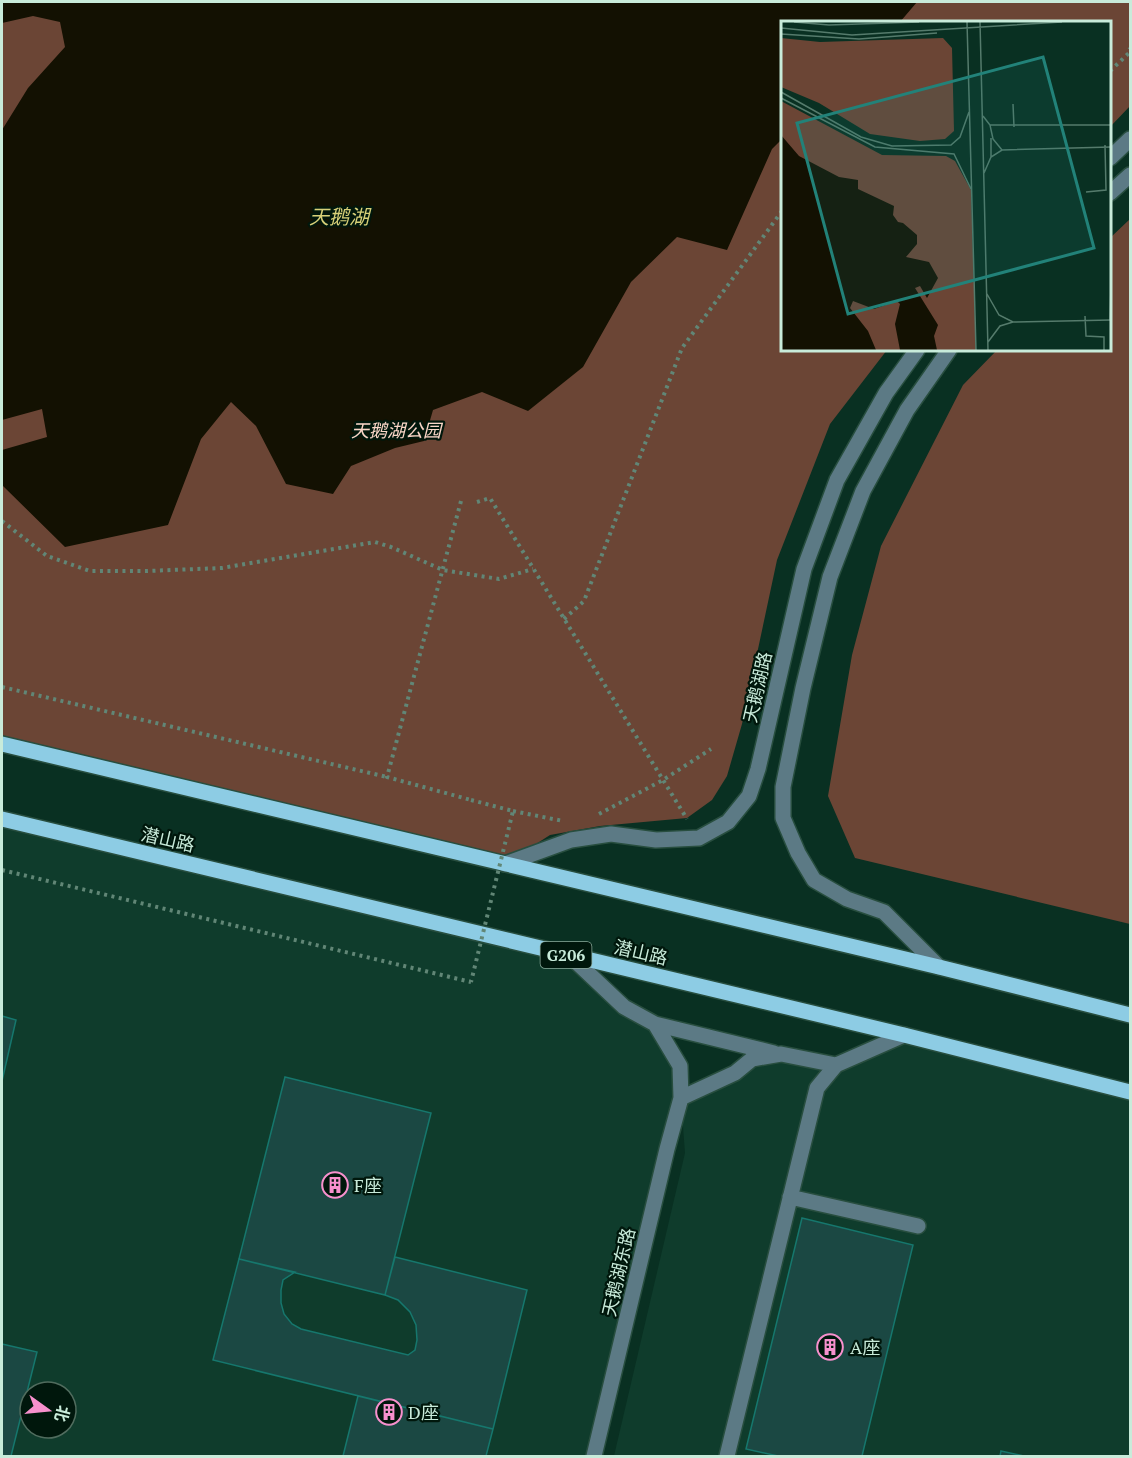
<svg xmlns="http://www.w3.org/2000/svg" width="1132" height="1458" font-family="'PT Serif','Noto Sans SC',serif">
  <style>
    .built { fill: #0f3c2c; fill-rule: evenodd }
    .green { fill: #6b4535 }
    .water { fill: #131102 }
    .building { fill: #1b4843; stroke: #16776d; stroke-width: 1.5 }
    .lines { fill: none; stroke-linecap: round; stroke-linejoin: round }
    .minor-casing { stroke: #284e3f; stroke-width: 18 }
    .major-casing { stroke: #284e3f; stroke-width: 18 }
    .path { stroke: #618676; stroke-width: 4; stroke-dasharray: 3 4.5; stroke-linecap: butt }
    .minor { stroke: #5c7a85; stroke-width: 15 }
    .major { stroke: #8dcce4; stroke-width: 15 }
    .path-bridge { stroke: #618676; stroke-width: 4; stroke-dasharray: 3 4.5; stroke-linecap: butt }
    .labels { text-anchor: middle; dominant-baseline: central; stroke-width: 4.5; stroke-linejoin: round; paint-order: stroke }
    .shield { fill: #00170c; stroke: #8cab9c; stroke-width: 1.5 }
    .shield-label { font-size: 16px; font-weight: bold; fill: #c8ebda }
    .park-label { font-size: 18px; font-style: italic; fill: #f9d6c7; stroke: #00170c }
    .street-label { font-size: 18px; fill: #c8ebda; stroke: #00170c }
    .poi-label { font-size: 18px; fill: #c8ebda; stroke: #00170c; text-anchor: start }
    .water-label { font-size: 20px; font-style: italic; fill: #d7d078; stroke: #00170c }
    .inset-road { fill: none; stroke: #557b6c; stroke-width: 1.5 }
    .view { fill: #228279; fill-opacity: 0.15; stroke: #228279; stroke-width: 3 }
    .inset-edge { fill: none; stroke: #c8ebda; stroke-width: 3 }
  </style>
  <rect width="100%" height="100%" fill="#093022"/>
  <path class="built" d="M2,819L569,955L655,1024L680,1066L681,1097L752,1059L836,1065L904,1035L1130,1092V1456H614L685,1153L681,1100L594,1456H2ZM30,1392H66V1428H30Z"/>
  <path class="green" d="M2,2H1130V106L1110,127V22H782V350H887L830,424L777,560L742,724L727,776L712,800L687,818L600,826L550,835L505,864L2,744Z
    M1130,219V924L855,858L828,796L852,655L881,546L963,385L997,350H1110V238Z"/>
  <path class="water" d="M2,2H917L900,22H782V139L772,149L727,250L677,237L631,282L583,367L528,411L482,392L433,410L424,441L395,448L351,466L333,494L286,484L256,426L231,402L201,439L168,525L65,547L2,485V450L47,437L42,409L2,420V130L28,88L65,47L60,22L33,16L2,23Z"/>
  <path class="building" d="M2,1016L16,1020L2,1081Z
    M285,1077L431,1113L385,1295L239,1259Z
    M802,1218L913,1245L862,1456H778L746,1449Z
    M395,1257L527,1290L493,1429L213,1360L239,1259L295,1272L283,1280L281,1290V1303L284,1314L292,1324L301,1329L408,1355L415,1350L417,1340L416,1325L410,1312L398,1300L385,1295Z
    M2,1344L37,1352L11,1456H2Z
    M358,1396L493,1429L486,1456H343Z
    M1001,1451L1024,1456H1000Z"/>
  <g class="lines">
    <g class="minor-casing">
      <path id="minor" d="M1110,158L1130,139
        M1110,193L1130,175
        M505,864L571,840L611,834L656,840L699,838L728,822L749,796L758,769L804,569L837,480L886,393L917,350
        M569,955L624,1007L655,1024L680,1066L681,1098L667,1149L594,1456
        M939,967L884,912L847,899L814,880L798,853L783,818V787L803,688L830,577L863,491L907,410L949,350
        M655,1024L774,1053
        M681,1098L735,1073L752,1059L781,1054L836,1065L904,1035
        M790,1197L918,1226
        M727,1456L817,1088L836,1065"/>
    </g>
    <g class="major-casing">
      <path id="major" d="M2,744L939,967L1130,1015
        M2,819L904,1035L1130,1092"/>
    </g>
    <path class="path" d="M1110,71L1129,53L1130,48
      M461,501L387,777L471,800
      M477,502L490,498L687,819
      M2,521L47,556L90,571H146L222,568L375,542L391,547L443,570L499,579L533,569
      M564,619L584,601L682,348L782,211
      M2,687L387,777
      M513,811L563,821
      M599,814L663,780L711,749
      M2,870L471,982"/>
    <use href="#minor" class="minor"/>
    <use href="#major" class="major"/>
    <path class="path-bridge" d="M471,800L513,811L471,982"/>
  </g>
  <defs>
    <g id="building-ring" transform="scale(1.35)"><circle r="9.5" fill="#00170c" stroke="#f790cd" stroke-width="1.5"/><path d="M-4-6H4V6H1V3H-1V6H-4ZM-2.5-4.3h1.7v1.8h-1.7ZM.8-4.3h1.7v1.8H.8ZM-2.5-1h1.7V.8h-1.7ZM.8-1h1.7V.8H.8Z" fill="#f790cd"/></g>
  </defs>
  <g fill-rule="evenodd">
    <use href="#building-ring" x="335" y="1185"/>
    <use href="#building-ring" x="830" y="1347"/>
    <use href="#building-ring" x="389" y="1412"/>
  </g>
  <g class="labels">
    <rect class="shield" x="540.5" y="942" width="51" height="26" rx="4.5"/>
    <g class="shield-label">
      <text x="566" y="955">G206</text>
    </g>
    <g class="park-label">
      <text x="396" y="430">天鹅湖公园</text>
    </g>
    <g class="street-label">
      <text transform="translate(757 687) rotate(-77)">天鹅湖路</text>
      <text transform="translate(168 839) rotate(13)">潜山路</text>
      <text transform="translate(641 952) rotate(13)">潜山路</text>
      <text transform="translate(618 1272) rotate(-77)">天鹅湖东路</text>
    </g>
    <g class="poi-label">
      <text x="354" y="1185">F座</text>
      <text x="850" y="1347">A座</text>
      <text x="408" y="1412">D座</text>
    </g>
    <g class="water-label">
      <text x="339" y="216">天鹅湖</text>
    </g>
  </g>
  <g transform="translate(781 21)">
    <rect width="330" height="330" fill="#093022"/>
    <path d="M0,17L39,21L162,17L171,27L173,110L164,118L139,120L89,113L38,82L0,66ZM0,80L101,134L165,135L174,140L190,169L195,329H0Z" fill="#6b4535"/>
    <path d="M0,114L18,135L58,156L77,159V168L113,185L112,194L117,201L122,202L136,214V223L125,236L148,241L157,257L146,277L139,265L134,267L157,304L153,315L156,329H119L114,303L119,283L116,280L93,288L72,280L69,287L87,310L95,329H0Z" fill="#131102"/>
    <path class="inset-road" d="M13,1L48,4L138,1M186,1L195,329M199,1L207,329M0,7L71,14L281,1M0,13L78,18L156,12M0,71L80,116L111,125L170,124L179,116L188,91M0,77L94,126L173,133L190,168M232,83L233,106M202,95L209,104L212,118L221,129M209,104H330M210,117V136M203,152L210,136L221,129L330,126M305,171L325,169L324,124M206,273L218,294L232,301M304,295L305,315L323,316V329M329,299L330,265M207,321L219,305L232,301L330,299"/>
    <path class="view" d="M262,36L313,227L67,293L16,102Z"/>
    <rect width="330" height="330" class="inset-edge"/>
  </g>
  <rect width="1132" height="1458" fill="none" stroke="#c8ebda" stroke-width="6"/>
  <g transform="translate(48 1410) rotate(105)"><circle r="28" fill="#00170c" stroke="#506c5e" stroke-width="1.5"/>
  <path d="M0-4.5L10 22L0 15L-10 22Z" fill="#f790cd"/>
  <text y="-9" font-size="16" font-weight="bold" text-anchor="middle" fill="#c8ebda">北</text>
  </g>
</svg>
